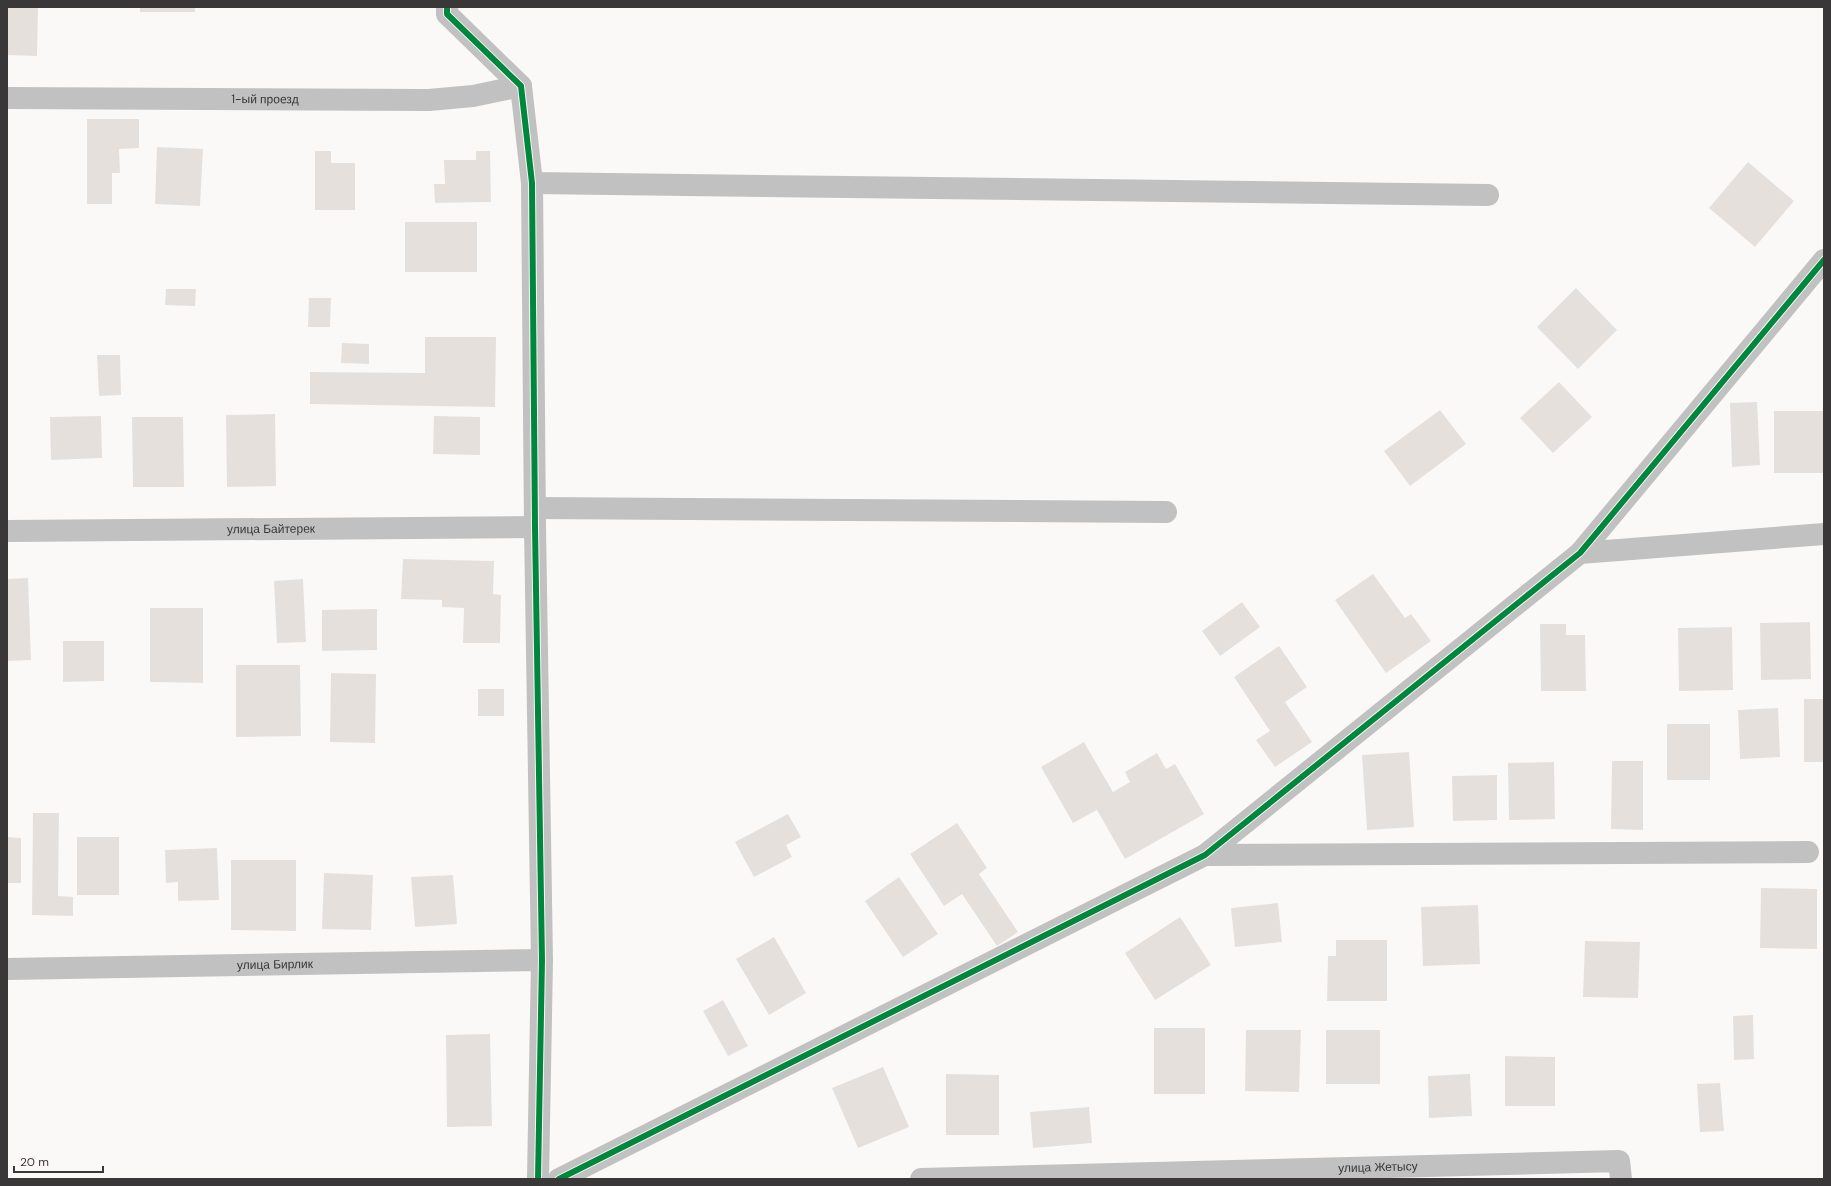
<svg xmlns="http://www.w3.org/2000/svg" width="1831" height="1186" font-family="'DM Sans',sans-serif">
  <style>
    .building { fill: #e6e0dd }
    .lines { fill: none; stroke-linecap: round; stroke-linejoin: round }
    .minor { stroke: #c1c1c1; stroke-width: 22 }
    .cycleway-casing { stroke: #fdf8f5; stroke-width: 8 }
    .cycleway { stroke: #00873e; stroke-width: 6 }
    .labels { text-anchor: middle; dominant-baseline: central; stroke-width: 4; stroke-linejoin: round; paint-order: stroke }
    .street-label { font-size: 12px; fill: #393737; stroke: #fdf8f5 }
  </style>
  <rect width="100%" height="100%" fill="#fbf9f7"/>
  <path class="building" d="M8,7H38L37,56L7,55Z
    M140,7H195V12H140Z
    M87,119H139V148L119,149L120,173H112V204H87Z
    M157,147L203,149L200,206L155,204Z
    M315,151H331V163H355V210H315Z
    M476,151H490L491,202L435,203L434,184H445L444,160H476Z
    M1748,162L1794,201L1755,247L1709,208Z
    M405,222H477V272H405Z
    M1576,288L1617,330L1578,369L1537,327Z
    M166,289H196L195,306L165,305Z
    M309,298H331L330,327H308Z
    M425,337H496L495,407L310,404V372L425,373Z
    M342,343L369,344V364L341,363Z
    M97,355H120L121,395L99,396Z
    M1559,382L1592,417L1553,453L1520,418Z
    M1757,402L1760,465L1732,467L1730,403Z
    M1440,410L1466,444L1410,486L1384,451Z
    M1774,411H1824V473H1774Z
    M275,414L276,486L227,487L226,415Z
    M101,416L102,458L51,460L50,417Z
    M434,416L480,417V455L433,454Z
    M132,417H183L184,487H133Z
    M403,559L494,561L493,594L501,595L500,643H463L464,608L442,607V600L401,599Z
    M1373,574L1405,618L1411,614L1431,641L1386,673L1335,600Z
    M28,578L31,660L7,661V579Z
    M303,579L306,642L277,643L274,581Z
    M1242,602L1260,627L1220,656L1202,631Z
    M150,608H203V683L150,682Z
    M377,609V650L322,651V610Z
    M1810,622L1811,679L1761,680L1760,623Z
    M1540,624H1566V635H1585L1586,691H1541Z
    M1732,627L1733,690L1679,691L1678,628Z
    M63,641H104V681L63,682Z
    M1279,646L1307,687L1285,702L1312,742L1275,767L1256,740L1270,731L1234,677Z
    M236,665H300L301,736L236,737Z
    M331,673L376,674L375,743L330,742Z
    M478,689H504V716H478Z
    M1804,699H1824V762H1804Z
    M1778,708L1780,757L1740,759L1738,710Z
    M1667,724H1710V780H1667Z
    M1084,742L1113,792L1130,782L1125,772L1157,753L1166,769L1175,764L1204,814L1125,859L1097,810L1073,823L1041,767Z
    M1409,752L1414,827L1367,830L1362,755Z
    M1612,761H1643V830L1611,829Z
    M1554,762L1555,819L1509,820L1508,763Z
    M1497,775V820L1453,821L1452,776Z
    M33,813H59L58,896L73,897V916L32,915Z
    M788,814L801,837L786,845L792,857L754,877L735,842Z
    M957,823L987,868L979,874L1018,932L997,946L962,894L944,906L910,854Z
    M7,837L21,838V883H7Z
    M77,837H119V895H77Z
    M217,848L219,900L178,901V882L166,883L165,850Z
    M231,860H296V931L231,930Z
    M324,873L373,875L371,930L322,929Z
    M453,875L457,924L415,927L411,877Z
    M899,877L938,934L903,957L865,901Z
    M1761,888L1817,889V949L1760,948Z
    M1278,903L1282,942L1235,947L1231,908Z
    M1478,905L1480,964L1423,966L1421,907Z
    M1180,917L1211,965L1155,1000L1125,953Z
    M774,937L806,993L769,1015L736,959Z
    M1336,940H1387V1001H1327L1328,956H1336Z
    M1585,941L1640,942L1638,998L1583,997Z
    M723,1000L748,1046L728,1056L703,1011Z
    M1753,1015L1754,1059L1734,1060L1733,1016Z
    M1154,1028H1205V1094H1154Z
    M1246,1030H1301L1299,1092L1245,1091Z
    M1326,1030H1380V1084H1326Z
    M490,1034L492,1126L447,1127L446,1035Z
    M1505,1056L1555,1057V1106H1505Z
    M883,1067L909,1127L858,1148L832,1088Z
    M946,1074L999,1075V1135H946Z
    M1470,1074L1472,1116L1429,1118L1428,1076Z
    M1720,1083L1724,1131L1700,1132L1697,1084Z
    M1089,1107L1092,1143L1033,1148L1030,1112Z"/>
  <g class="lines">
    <g class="minor">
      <path d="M447,7V14L521,86L532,183L535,527L542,960L538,1179"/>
      <path id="s1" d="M7,98L429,100L473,96L521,86"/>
      <path d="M532,183L1488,195"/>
      <path d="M535,508L1166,512"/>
      <path id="s2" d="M7,531L535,527"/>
      <path d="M1580,553L1824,534"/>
      <path d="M1205,855L1808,852"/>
      <path id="s3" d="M7,969L542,960"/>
      <path d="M559,1179L1205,855L1580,553L1824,260"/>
      <path id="s4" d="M921,1179L1619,1161L1621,1179"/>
    </g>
    <g class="cycleway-casing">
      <path id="cycleway" d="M447,7V14L521,86L532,183L535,527L542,960L538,1179
        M559,1179L1205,855L1580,553L1824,260"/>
    </g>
    <use href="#cycleway" class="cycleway"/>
  </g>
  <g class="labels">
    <g class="street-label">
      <text stroke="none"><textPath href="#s1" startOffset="258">1-ый проезд</textPath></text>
      <text stroke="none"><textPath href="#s2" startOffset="264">улица Байтерек</textPath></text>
      <text stroke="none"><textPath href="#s3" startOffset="268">улица Бирлик</textPath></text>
      <text stroke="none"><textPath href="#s4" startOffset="457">улица Жетысу</textPath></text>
    </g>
  </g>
  <rect width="1831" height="1186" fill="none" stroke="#393737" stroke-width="16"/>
  <path d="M14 1166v6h89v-6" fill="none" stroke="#393737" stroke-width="2"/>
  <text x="20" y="1166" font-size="12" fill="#393737" stroke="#fdf8f5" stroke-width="3" paint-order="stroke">20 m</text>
</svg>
